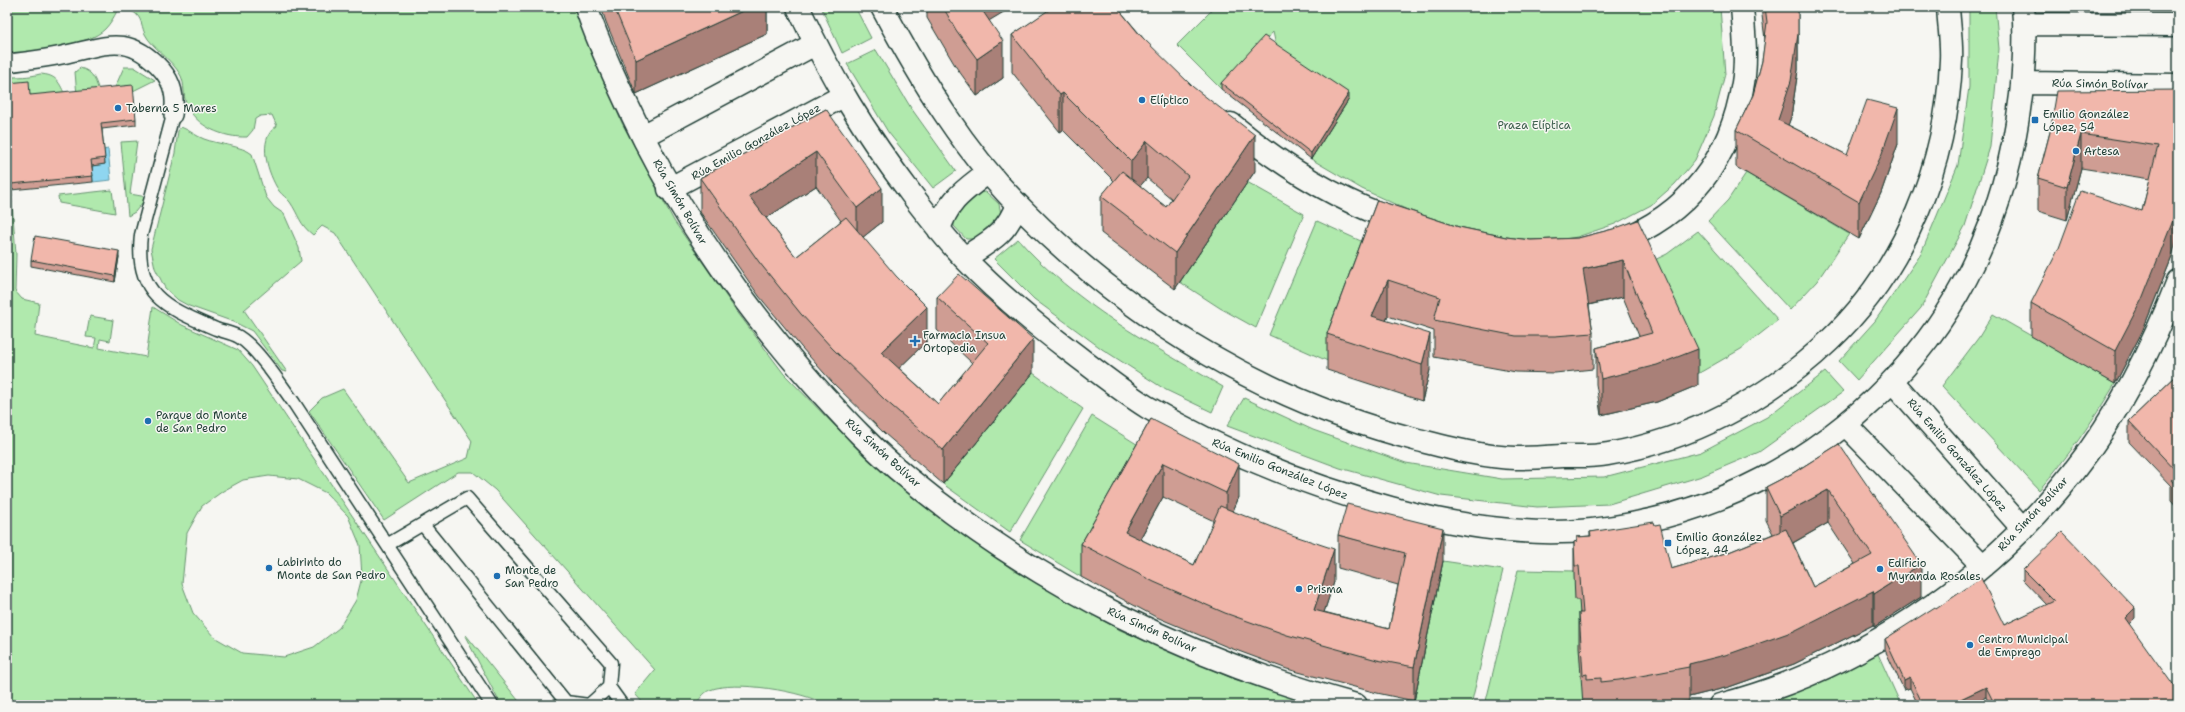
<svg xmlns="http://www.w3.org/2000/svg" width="2185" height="712" font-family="'Shantell Sans',sans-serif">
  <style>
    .green { fill: #b0e9ad; stroke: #689370; fill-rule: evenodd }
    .water { fill: #8fd6f0; stroke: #6299a5 }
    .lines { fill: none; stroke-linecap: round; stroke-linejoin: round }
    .service-casing { stroke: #1f3d34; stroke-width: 15 }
    .pedestrian-casing { stroke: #1f3d34; stroke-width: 20 }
    .minor-casing { stroke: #1f3d34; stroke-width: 25 }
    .service { stroke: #f6f6f2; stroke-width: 12 }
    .pedestrian { stroke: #f6f6f2; stroke-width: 17 }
    .minor { stroke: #f6f6f2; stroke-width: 22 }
    .wall { fill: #cf9d93; stroke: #1f3d34; fill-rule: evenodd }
    .shaded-wall { fill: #a98078; stroke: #1f3d34 }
    .building { fill: #f1b7ab; stroke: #1f3d34 }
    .poi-dot { fill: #1f6fb2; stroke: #f6f6f2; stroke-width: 1.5 }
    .labels { text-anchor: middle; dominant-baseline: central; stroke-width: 3; stroke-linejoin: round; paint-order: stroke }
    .street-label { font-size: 11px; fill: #1f3d34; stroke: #f6f6f2 }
    .poi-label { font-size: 11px; fill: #1f3d34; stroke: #f6f6f2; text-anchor: start }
    .park-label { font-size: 11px; fill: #3c5f4c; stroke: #f6f6f2 }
  </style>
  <rect width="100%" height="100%" fill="#f6f6f2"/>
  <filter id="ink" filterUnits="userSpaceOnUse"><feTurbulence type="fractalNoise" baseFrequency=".025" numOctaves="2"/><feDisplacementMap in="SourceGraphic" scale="8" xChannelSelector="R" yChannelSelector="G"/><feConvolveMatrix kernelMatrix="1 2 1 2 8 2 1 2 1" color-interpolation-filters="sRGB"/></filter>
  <g filter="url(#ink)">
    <path class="green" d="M7,7H573L622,123L674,221L735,309L784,374L842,433L919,501L1013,570L1120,630L1234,679L1318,705H826C804,691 734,680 710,690C704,692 699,700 695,705H645L635,694L655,670L495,490L473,472H458L384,520L309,411L322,398L343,389L409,483L468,458L472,441L335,233L322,226L313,235C299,224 299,215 290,202C287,198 282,195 279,191C268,174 256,139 277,126L272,115L260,116L255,119L253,130L247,137C224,138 195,127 186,103C183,95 185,85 181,76C172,59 152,48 145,34C142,28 142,20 137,15C131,9 124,9 117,11C114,17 110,24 105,29C89,46 30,52 7,55Z
      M821,7H855L871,38L842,53Z
      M1215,7H1720L1725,74L1714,116L1695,160L1675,184L1651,205L1615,224L1577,237L1539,244L1470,232L1425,218L1362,189L1311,159L1349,99L1273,48L1275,41L1273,32L1221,89L1177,45Z
      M1969,7H1995L1999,49L1990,147L1965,226L1921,308L1857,380L1839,361L1875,321L1921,254L1958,165L1969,87Z
      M876,50L911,108L956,171L933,188L888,132L847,64Z
      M124,67H134L155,80L133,91L113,92Z
      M80,68C94,71 96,82 100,94L77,96L75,72Z
      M40,74C57,75 59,82 66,97L7,103V77C17,77 30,77 40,74Z
      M181,127C189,130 196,136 204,139C217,144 243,146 252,154L266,197L274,207L284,214L299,248L301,261L244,310L287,372L282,371L252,331L234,322L189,306L178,300L165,288L155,268L151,249L175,153L178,131Z
      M137,141L130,194L147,197L135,212L128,216L121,142Z
      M1746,173L1849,234L1817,281L1790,310L1708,221L1728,200Z
      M1247,182L1304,214L1256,328L1220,308L1180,282Z
      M112,190L115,213L59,203L58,196Z
      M986,192L999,204L1001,214L975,239H966L954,226L953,217L975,193Z
      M7,203H12L16,254L15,291L22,299L39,303L35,336L94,348L96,338L86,337L90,316L113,320L110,341L100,339L99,348L146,357L153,307L182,325L238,350L252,366L479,705H7ZM269,476L298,479L326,493L348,516L360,545L362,577L356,600L339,628L314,647L284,657L242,653L214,637L193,613L182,584L187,533L202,506L223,491L243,480Z
      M1317,221L1374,247L1330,362L1269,335Z
      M1698,231L1778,320L1741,349L1694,376L1642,266L1667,254Z
      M1018,239C1074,303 1150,344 1223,387L1212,412L1166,390L1102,349L1034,299L994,259Z
      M1993,314L2115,384C2092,422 2068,457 2039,490L1942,386L1979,337Z
      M1825,372L1843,392L1759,452L1702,476L1609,504L1537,507L1441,496L1340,468L1227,426L1244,398L1313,430L1406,463L1502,479L1604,477L1701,452L1767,417Z
      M1033,373L1083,409L1010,532L943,484Z
      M1092,416L1151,453L1081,577L1020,540Z
      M1443,561L1503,570L1471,705H1441L1414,701Z
      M1518,570L1577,571L1587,705H1485Z
      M466,635L522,705H501L465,636Z
      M1878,654L1901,705H1742L1817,683Z"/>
    <path class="water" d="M108,149L111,180L93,182L91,166L105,164L103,150Z"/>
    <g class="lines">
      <g class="service-casing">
        <path id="service" d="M173,115L141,235C134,296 168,308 216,329C224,332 232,333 239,337C258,349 281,385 294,403L492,705
          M423,525L566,702L589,705
          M387,545L467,498L611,663L609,687L589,705
          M609,687L622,705"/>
      </g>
      <g class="pedestrian-casing">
        <path id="pedestrian" d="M7,63C25,61 43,59 62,55C104,47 127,31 162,70C173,83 176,99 173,115"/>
      </g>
      <g class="minor-casing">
        <path id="minor" d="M586,7C602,53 623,97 645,141C691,231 748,311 815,386C844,418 874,451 908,478C1038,586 1192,661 1356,705
          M798,7C831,78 865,133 912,195C928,216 944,237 963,257C995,291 1031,321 1069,350C1094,369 1120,390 1147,407C1223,452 1306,485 1391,508C1453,525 1527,537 1592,530C1716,516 1822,460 1905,367C1973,290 2009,196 2021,95C2024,66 2026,36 2023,7
          M882,7C921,80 966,155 1026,213C1134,322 1269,402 1418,440C1450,448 1483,457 1516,458C1531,458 1547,457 1562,456C1577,456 1593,457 1608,454C1691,440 1768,399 1829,341C1905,269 1947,164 1951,60C1952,43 1949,25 1948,7
          M2025,24L2178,25
          M2022,83L2178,85
          M1231,124C1282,166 1338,201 1401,222
          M643,136L815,44
          M669,189L843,96
          M939,230C948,200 964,191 988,172
          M1616,242C1688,215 1731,159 1743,83C1747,59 1744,32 1742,7
          M964,258C989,242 1007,234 1017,204
          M1892,381L2023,529
          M1846,425L1983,566
          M1720,705C1858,669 1985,584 2073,472C2117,417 2153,347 2178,281"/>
      </g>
      <use href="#service" class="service"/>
      <use href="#pedestrian" class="pedestrian"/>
      <use href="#minor" class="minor"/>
    </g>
    <path class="wall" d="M601,7H767V34L636,94L606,22Z
      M927,7H1012L989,20L1003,78L977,96L956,67L927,18Z
      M1050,7H1117L1255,171L1175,289L1101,233V196L1114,181L1063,130L1060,132L1012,72V35L1051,9ZM1147,178L1172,199L1166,207L1140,186Z
      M1761,7H1798V70L1791,117L1788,125L1847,155L1898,144L1881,193L1859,239L1736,167V130L1753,95L1762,61L1765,40Z
      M8,83L30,95L136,119V125L102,129L105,164L92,166L93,182L11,190L12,203H7V90H8Z
      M1221,83L1349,99L1311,159L1221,89Z
      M2178,90L2172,257L2142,332L2115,384L2031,336V303L2142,211L2150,179L2081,168L2067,220L2038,211V178L2050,132Z
      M826,109L882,222L863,237L927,341L899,368L938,404L972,363L937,330V297L1033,373L943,484L885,434L832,382L801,347L759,296L700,212V178ZM816,186L841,221L796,257L766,218Z
      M1377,200L1459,227L1506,237L1531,240L1578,238L1613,229L1698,385L1657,402L1601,415L1596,384V348L1639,336L1623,297L1589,305L1593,333V369L1555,373L1516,372L1434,357V331L1388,316L1386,321L1430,370L1422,401L1327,370V334Z
      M119,257L115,282L31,266V260Z
      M2178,374V509L2171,501V486L2129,442V421Z
      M1151,419L1239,497L1233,511L1334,582L1324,612L1389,629L1398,585L1338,568V535L1443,561L1414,701L1377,693L1287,669L1225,646L1154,616L1081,577V544ZM1163,497L1214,521L1194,565L1140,539Z
      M1839,444L1921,597L1874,627L1873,625L1794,664L1729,687L1689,697V701L1666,705H1583L1579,647V613H1580L1579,600H1575L1574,575V542L1577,541V537L1590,536V532L1655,525L1671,569L1729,552L1773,534L1766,520V487L1793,473ZM1828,523L1855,564L1813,587L1793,543Z
      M2023,570L2135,618L2129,624L2178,705H1990L1986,697L1970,705H1918L1910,688L1904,690L1885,650V639L1936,609L2004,625L2047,605L2023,580Z"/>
    <path class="shaded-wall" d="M751,7H767V34L636,94V60Z
      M972,7H1012L972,31Z
      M1798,34V70L1791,117L1778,155V120Z
      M1003,41V78L977,96V59Z
      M1063,93V130L1060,132V95Z
      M1349,93V99L1311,159V153Z
      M1898,108V144L1881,193L1859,239V202Z
      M2081,134V168L2067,220V187Z
      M1255,135V171L1175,289V253Z
      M1147,141V178L1131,197V161Z
      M816,152V186L749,229V196Z
      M882,188V222L857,242V208Z
      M2178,200V234L2172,257L2142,332L2115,384V351Z
      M119,251V257L115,282V276Z
      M1623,260V297L1583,306V269Z
      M1388,280V316L1374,349L1372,316Z
      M927,307V341L881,386V352Z
      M1430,334V370L1422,401V365Z
      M1033,339V373L943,484V450Z
      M1698,349V385L1657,402L1601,415V379Z
      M1163,463V497L1125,566V532Z
      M1239,464V497L1226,527V493Z
      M1828,490V523L1780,550V516Z
      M1443,528V561L1414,701V667Z
      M1334,549V582L1314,643V610Z
      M1921,564V597L1874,627V594Z
      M1873,591V625L1794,664L1729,687L1689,697V664Z
      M2135,608V618L2125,628V618Z
      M1910,677V688L1904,690V680Z
      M1986,687V697L1970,705H1948Z"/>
    <path class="building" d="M614,7H751L636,60Z
      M943,7H980L1003,41L977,59L956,30Z
      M1053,7H1117L1140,35L1193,87L1255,135L1175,253L1101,196L1122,171L1166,207L1188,176L1147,141L1131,161L1063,93L1060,95L1012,35Z
      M1765,7H1798V34L1791,81L1778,120L1847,155L1867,100L1898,108L1881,156L1859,202L1736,130L1753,95L1762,61L1767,22Z
      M1264,36L1349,93L1311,153L1221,83Z
      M29,81L30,95L133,85L136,119L101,123L105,158L91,160L93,176L11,184L12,197H7V90H9L8,83Z
      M2178,90V200L2172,223L2142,299L2115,351L2031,303L2059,248L2080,191L2142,211L2158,146L2081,134L2067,187L2038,178L2050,132L2057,91Z
      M826,109L882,188L857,208L816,152L749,196L796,257L846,217L896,276L927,307L881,352L938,404L988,343L937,297L959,274L1033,339L943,450L885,400L832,348L801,314L759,262L700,178Z
      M1377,200L1459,227L1506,237L1531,240L1578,238L1613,229L1638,220L1698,349L1657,365L1601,379L1596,348L1652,333L1623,260L1583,269L1593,333L1555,336H1516L1434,320L1440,297L1388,280L1372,316L1430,334L1422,365L1327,334Z
      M35,236L119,251L115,276L31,260Z
      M2178,374V473L2129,421Z
      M1151,419L1239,464L1226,493L1163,463L1125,532L1194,565L1220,506L1292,535L1334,549L1314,610L1389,629L1405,553L1338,535L1347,504L1443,528L1414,667L1377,660L1287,635L1225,613L1154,582L1081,544Z
      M1839,444L1921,564L1874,594L1873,591L1794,631L1729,654L1689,664V667L1619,680L1601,682V678L1587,679V674L1583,675L1579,613H1583L1579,566H1575L1574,542L1577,541V537L1591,536L1590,532L1654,522L1655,525L1660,524L1671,569L1729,552L1786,529L1813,587L1872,555L1828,490L1780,516L1766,487L1793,473Z
      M2178,473V488L2171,480Z
      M2062,532L2135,608L2125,618L2178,692V705H1995L1986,687L1948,705H1923L1910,677L1904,680L1885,639L1935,607L1936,609L1981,578L2004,625L2054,601L2023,570Z"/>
  </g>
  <g class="poi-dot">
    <circle cx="1142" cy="100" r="4"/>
    <circle cx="118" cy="108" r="4"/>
    <rect x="2031" y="116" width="8" height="8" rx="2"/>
    <circle cx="2076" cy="151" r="4"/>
    <path d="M913 335h4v4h4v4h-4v4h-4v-4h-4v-4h4z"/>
    <circle cx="148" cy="421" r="4"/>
    <rect x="1664" y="539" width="8" height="8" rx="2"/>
    <circle cx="269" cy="568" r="4"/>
    <circle cx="1880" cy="569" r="4"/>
    <circle cx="497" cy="576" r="4"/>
    <circle cx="1299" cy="589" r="4"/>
    <circle cx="1970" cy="645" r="4"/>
  </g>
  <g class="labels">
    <g class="street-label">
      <text transform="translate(2100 84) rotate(1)">Rúa Simón Bolívar</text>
      <text transform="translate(756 142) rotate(-29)">Rúa Emilio González López</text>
      <text transform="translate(680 202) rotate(60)">Rúa Simón Bolívar</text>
      <text transform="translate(883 453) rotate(42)">Rúa Simón Bolívar</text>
      <text transform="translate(1957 455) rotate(49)">Rúa Emilio González López</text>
      <text transform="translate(1280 469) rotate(22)">Rúa Emilio González López</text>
      <text transform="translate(2033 514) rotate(-47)">Rúa Simón Bolívar</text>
      <text transform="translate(1152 630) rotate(24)">Rúa Simón Bolívar</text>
    </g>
    <g class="poi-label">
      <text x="1150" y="100">Elíptico</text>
      <text x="126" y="108">Taberna 5 Mares</text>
      <text x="2043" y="114">Emilio González<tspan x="2043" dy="13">López, 54</tspan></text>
      <text x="2084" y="151">Artesa</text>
      <text x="923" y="335">Farmacia Insua<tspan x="923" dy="13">Ortopedia</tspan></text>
      <text x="156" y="415">Parque do Monte<tspan x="156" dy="13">de San Pedro</tspan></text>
      <text x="1676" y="537">Emilio González<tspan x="1676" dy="13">López, 44</tspan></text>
      <text x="277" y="562">Labirinto do<tspan x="277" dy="13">Monte de San Pedro</tspan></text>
      <text x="1888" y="563">Edificio<tspan x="1888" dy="13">Myranda Rosales</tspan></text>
      <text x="505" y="570">Monte de<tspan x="505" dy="13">San Pedro</tspan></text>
      <text x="1307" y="589">Prisma</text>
      <text x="1978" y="639">Centro Municipal<tspan x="1978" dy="13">de Emprego</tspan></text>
    </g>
    <g class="park-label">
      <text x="1534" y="125">Praza Elíptica</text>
    </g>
  </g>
  <rect width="2185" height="712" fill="none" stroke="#f6f6f2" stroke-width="24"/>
  <rect x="12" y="12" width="2161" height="688" fill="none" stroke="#1f3d34" stroke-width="1.5" filter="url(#ink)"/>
</svg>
